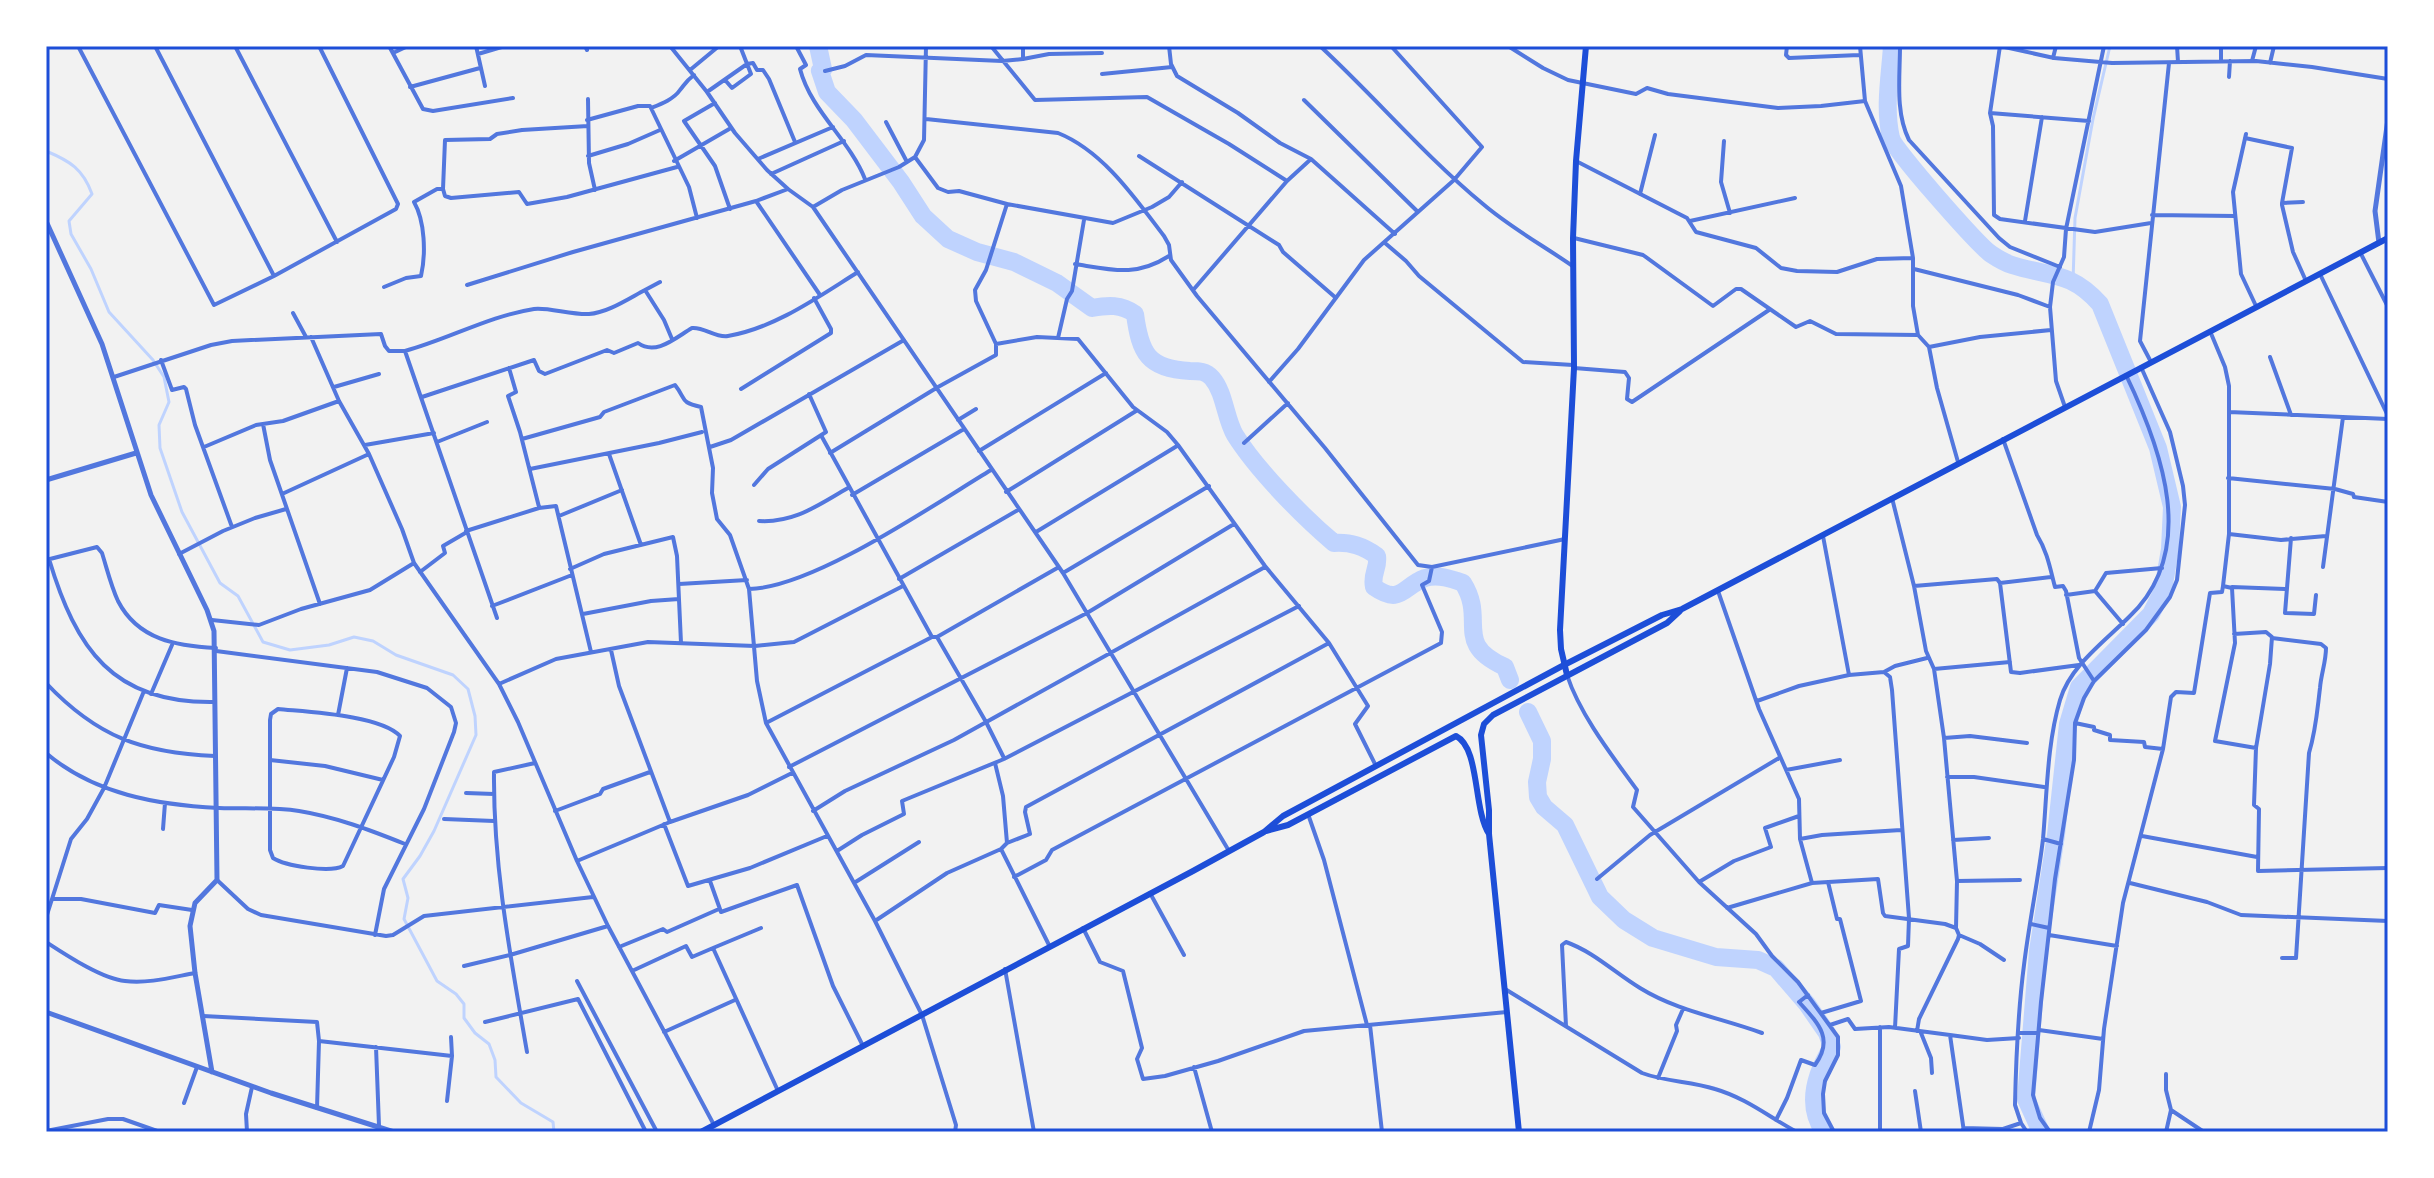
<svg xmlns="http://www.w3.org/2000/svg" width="2434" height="1178" font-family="'Fira Sans',sans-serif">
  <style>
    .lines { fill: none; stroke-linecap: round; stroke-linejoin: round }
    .stream { stroke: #bfd3fe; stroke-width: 3 }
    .river { stroke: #bfd3fe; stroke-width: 18 }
    .minor { stroke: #5277de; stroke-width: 4 }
    .tertiary { stroke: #5277de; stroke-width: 5 }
    .secondary { stroke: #1d4ed8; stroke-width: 6 }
    .primary { stroke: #1d4ed8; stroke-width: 6 }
    .neatline { fill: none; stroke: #1d4ed8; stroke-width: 3 }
  </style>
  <rect width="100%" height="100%" fill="#f2f2f2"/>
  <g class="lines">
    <path class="stream" d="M46,151C70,161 83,169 92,194L69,221L71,234L91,269L109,312L153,360L164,377L169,402L159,425L160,448L182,512L220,583L238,596L263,642L290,650L329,645L354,637L373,641L396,655L453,675L468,689L475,716L476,735L434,831L420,856L403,879L408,898L404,919L437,981L456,994L464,1004V1018L475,1033L489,1044L495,1060L496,1077L521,1103L553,1122L554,1132
      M2073,282L2075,218L2093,119L2110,46"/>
    <path class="river" d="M818,46L823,69L820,71L827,92L854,120L901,182L923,216L948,239L977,252L1014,262L1057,283L1092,308C1108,305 1121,304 1135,314C1140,353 1148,369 1190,371C1199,371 1206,371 1212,378C1225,393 1225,418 1235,435C1257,470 1302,516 1334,543C1351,542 1363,546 1377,556C1379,568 1371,574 1374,587C1401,606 1403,586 1425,578C1438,574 1452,579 1463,583C1487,621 1452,643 1505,667L1510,680
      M1892,46C1890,77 1884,107 1891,138C1894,150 1978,245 1991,254C1997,258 2006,263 2012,265C2050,277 2071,271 2100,304L2158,448L2172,507L2170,549L2163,590L2151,614L2079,687L2068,724L2056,835L2038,951L2026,1099L2041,1132
      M1528,712L1542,741V759L1537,782L1538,797L1544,807L1565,825L1600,897L1624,920L1653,938L1716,957L1758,960L1776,968L1807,1004L1827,1033L1832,1047C1816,1073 1805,1104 1824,1132"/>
    <path class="minor" d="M78,46L214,305L274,276L396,209L398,204L319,46
      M155,46L274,276
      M235,46L337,242
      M389,46L423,109L433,111L513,98
      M476,46L485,86
      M585,46L587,50
      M670,46L707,92L735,133L767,170L788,189L813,207L1063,573L1229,851
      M796,46L806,65L800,69C811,111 849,139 865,179
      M991,46L1035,100L1147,97L1229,144L1287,181
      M1169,46L1171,64L1177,76L1238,113L1280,143L1311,159L1395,234
      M1320,46C1375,97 1425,156 1483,204C1511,228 1544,246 1574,267
      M1508,46L1543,68L1568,80L1636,94L1647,88L1668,94L1778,108L1821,106L1865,101
      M1787,46L1786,55L1789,58L1859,55
      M1860,46L1865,101L1901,186L1913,258V306L1918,335L1929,347L1937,388L1958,462
      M1900,46C1900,77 1895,112 1909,140L1999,238L2010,247L2060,267
      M2000,46L2054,58L2112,63L2256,61L2312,67L2388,79
      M2000,46L1990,113L1993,126L1994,215L2000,219L2095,232L2151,223
      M2177,46L2178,62
      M2221,46V60
      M393,53L408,46
      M478,54L505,46
      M2053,58L2056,46
      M1023,59L1049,54L1102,53
      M2252,61L2256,46
      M2270,63L2274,46
      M747,64L753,63L757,70H763L769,79L795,142
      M690,70L719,46
      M825,71L845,66L866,55L1002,61L1023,59V46
      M1102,74L1172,67
      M2229,77L2230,61
      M725,80L732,88L751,74L740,46
      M410,87L480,68
      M707,92L747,64
      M588,99L589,163L595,190
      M1304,100L1418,212
      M715,103L684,121L715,166L730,209
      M651,108C661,104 674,99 680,90C685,84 686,81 694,75
      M1990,113L2089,121
      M926,119L1058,133C1103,151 1135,198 1164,236L1169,245L1171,260L1197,296L1325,448L1418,565L1432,567L1565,539
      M587,120L638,106H650L689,187L697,218
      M886,122L907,162
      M2246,134L2233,192L2241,274L2256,306
      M2245,138L2292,148L2282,203
      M1724,141L1721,182L1730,213
      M588,156L628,144L660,130
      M1139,156L1279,245L1283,252L1336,298
      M915,157L938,188L948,192L959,191L1007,204L1113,223L1152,207L1169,197L1182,182
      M758,159L833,127
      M674,161L731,128
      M1576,161L1687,218L1696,232L1756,248L1781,268L1797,271L1837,272L1877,259L1912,258
      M771,174L844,141
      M443,189L445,196L451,198L519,192L527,204L567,197L677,167
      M443,189L445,140L490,139L497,134L522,130L588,126
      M1640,194L1655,135
      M756,201L820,295
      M2303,202L2282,203V205L2293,252L2306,281
      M813,207L842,190L899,167L915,157L924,140L926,46
      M2152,215L2235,216
      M1690,221L1795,198
      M2025,221L2042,117
      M1574,238L1643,255L1713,306L1736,289H1741L1796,327L1810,321L1836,334L1918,335
      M1385,243L1406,261L1419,276L1523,362L1573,365
      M2360,252L2388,307
      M1075,264C1113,270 1136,277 1169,256
      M1914,269L2018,295L2050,307
      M2320,274L2388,416
      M467,285L573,252L756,201L788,189
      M384,287L406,278L421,276C426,254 425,221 414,202L437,189H443
      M1194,289L1287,181L1311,159
      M645,290L660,282
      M293,313L306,337
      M2210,331L2225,367L2229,386V534L2223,586
      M311,337L339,401L369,454L402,529L414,563L499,684L518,722L577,861L608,926L714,1125
      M1058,338L1067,299L1072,291L1084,220
      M996,344L1037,337L1078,339L1133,407L1167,432L1178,445L1265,566L1329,643L1368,706L1355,724L1376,766
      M1929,347L1980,337L2051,330
      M405,351C449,339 489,316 534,309C547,307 572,315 589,314C607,313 628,299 645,290L664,320L672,339
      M2270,357L2291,415
      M161,360L172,390L184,387L186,389L195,425L232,527
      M2151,362L2140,341L2169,63
      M509,368L516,392L508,396L520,432L539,507
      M1574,368L1625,372L1629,378L1627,399L1632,402L1769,310
      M114,377L211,345L232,341L381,334L385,346L389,351H405L497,618
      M1269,382L1298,349L1364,260L1454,180L1482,147L1391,46
      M334,387L379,374
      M741,389L831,333V329L814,298
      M422,397L534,360L539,371L545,374L607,350L614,353L638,343C656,356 675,338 692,328C705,327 715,338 728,336C775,328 818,297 858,272
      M2065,407L2056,381L2050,307L2053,282L2064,257L2066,229L2104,46
      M2229,412L2388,419
      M958,420L976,409
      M263,424L270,460L320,604
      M822,437L932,637
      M522,439L600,417L604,412L675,385C687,400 679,402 701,407L713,468L712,493L717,519L730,535L749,589L757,681L766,723L875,921L922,1015L956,1125L955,1132
      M2003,439L2037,535C2047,551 2050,568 2055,587L2063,586L2066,591L2079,658L2094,681L2084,698L2075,723L2074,760L2055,879L2041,1002L2033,1095L2040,1118L2050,1132
      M437,442L487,422
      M1244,443L1288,403
      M365,445L434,433
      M204,447L256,425L283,421L339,401
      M710,447L731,440L904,340
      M979,451L1106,373
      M830,453L938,387L996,355V344L976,301L975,290L986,270L1007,204
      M609,454L641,545
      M530,469L659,443L702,432
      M2228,478L2335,489L2353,494L2354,497L2388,502
      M754,485L768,469L826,432L809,394
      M1006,492L1136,411
      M282,494L369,454
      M852,495L964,429
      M1892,498L1914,586L1926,651L1934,669L1944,738L1957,881L1956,928L1959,935L1958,939L1919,1019L1917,1031
      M559,516L622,490
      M759,521C795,523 818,505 848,488
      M466,531L539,508L556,506L591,652
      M1036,532L1177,446
      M2229,534L2281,540L2326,536
      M1823,536L1849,675
      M2291,538L2285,613L2314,614L2316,595
      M179,554L223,531L255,518L286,509
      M49,559C76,649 113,704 215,702
      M46,560L97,547L102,553C107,569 111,586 118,601C138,640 177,646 216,648
      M2323,567L2343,417
      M570,569L604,554L673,537L677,556L681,643
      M420,572L445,553L443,546L467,532
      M1063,573L1209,486
      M899,579L1018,510
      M2000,583L2011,672L2020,673L2079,665
      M679,584L747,580
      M1914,586L1997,579L2000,583L2051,577
      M2223,586L2232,588L2235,643L2215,741L2256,748
      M2232,587L2285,589
      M749,589C813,588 933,505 991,470
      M1718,591L1759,709L1799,799L1800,839L1812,883
      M2095,591L2123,624
      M2066,595L2095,591L2106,573L2162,568
      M492,606L572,575
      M583,614L651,601L679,599
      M212,620L259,625L301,609L370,590L414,563
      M2234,634L2266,632L2272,637L2270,664L2256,748L2254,805L2259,809L2258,871L2388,868
      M937,637L986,722L1004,758
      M2272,638L2321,644L2326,648C2326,662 2321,674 2320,688C2317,712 2316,730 2309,753L2296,958H2282
      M611,650L619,686L670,822
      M216,651L377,672L427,688L451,707L456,723L454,732L424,809L384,889L375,935
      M1934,669L2010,662
      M1884,672L1890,677L1892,690L1909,918L1908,946L1899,949L1895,1028
      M1567,675C1580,715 1613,757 1637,790L1633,807L1699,882L1756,934L1772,956L1798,982L1838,1037V1055L1825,1081L1823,1094L1824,1113L1834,1132
      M2094,681L2146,630L2170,597L2177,580L2185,505L2183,486L2170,432L2141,367
      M46,683C97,737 142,753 215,756
      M499,684L556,659L648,642L755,646L794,642L903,586
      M151,694L172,645
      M1757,701L1799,686L1849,675L1884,672L1895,666L1927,658
      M278,709C307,712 380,715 400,736L394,757L343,866C330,873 285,866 273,858L270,850V720L271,714Z
      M338,715L347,668
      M766,723L932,637H937L1059,567
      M2075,723L2094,727V730L2110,735V740L2144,742L2145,747L2163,749
      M1944,738L1970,736L2027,743
      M46,753C94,794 157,805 219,808C246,809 272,807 299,811C336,817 370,830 405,844
      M270,760L325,766L383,780
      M995,763L1003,796L1007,843L1001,849L1049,945
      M789,767L1087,613L1234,524
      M1786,770L1840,760
      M1947,777H1974L2044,787
      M466,793L494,794
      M555,811L600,794L603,789L650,772
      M813,811L845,791L954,740L1265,567
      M1308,814L1324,860L1367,1025
      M444,819L494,821
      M664,824L688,886L750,868L827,836
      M163,829L165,803
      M2142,836L2257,857
      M1800,839L1822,835L1901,830
      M2043,839L2061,844
      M1953,840L1989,838
      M1007,843L1030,834L1025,812L1026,807L1329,643
      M837,851L862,835L904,814L902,801L1004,759L1299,606
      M577,861L670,822L748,795L792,773
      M1014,877L1046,860L1052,850L1441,643L1442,632L1422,585L1429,581L1432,567
      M1597,879L1650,835L1779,758
      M217,880L248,909L261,915L386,936L393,935L424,916L593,897
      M710,881L721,912L797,885L833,986L863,1046
      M1957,881L2020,880
      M1699,882L1734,861L1771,847L1765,828L1799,816
      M854,883L919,842
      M2130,883L2207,902L2241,915L2388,921
      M1150,893L1184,955
      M52,899H81L155,913L159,905L192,910
      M1727,908L1812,883L1878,879L1883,913L1885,916L1945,924L1956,928
      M46,918L71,839L87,819L104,788L144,691
      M875,921L947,873L1001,849
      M2031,924L2049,928
      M761,928L713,948L778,1091
      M1083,928L1100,962L1123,971L1142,1048L1137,1059L1143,1079L1165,1076L1218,1061L1304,1031L1507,1012
      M1959,935L1980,944L2004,960
      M2049,935L2117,946
      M46,942C66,955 102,979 125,981C148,984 173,977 195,973
      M619,947L663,929L667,932L719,909
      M464,966L510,955L608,926
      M1005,969L1034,1132
      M632,971L686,946L692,957L713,948
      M577,981L657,1132
      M1505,989L1642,1073C1666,1082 1691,1081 1715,1089C1746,1098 1769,1117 1797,1132
      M1821,1013L1861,1001L1840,919H1837L1828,882
      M203,1016L317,1022L319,1041L317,1108
      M485,1022L578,999L646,1132
      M1370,1025L1382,1132
      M1830,1025L1848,1019L1855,1029L1889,1027L1950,1035L1964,1132
      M1566,1026L1562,945L1566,942C1594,952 1615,973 1640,988C1677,1011 1721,1018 1762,1033
      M1880,1027V1132
      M2039,1030L2103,1039
      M664,1032L735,1000
      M1921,1033L1931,1058L1932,1073
      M2020,1033H2037
      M1950,1035L1987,1040L2019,1038
      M319,1041L452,1056
      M376,1047L379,1126
      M527,1052C511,959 493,867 494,772L535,763
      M1194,1067L1212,1132
      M2166,1074V1090L2171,1110L2204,1132
      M1658,1078L1677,1031L1676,1025L1683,1009
      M1915,1091L1921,1132
      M447,1101L452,1056L451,1037
      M184,1103L197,1067
      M1776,1120L1787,1098L1801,1060L1815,1065C1834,1039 1819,1024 1799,1002L1808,995
      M1963,1128L2003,1129L2021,1123
      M46,1131L108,1119H123L160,1132
      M247,1132L246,1114L252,1087
      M2027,1132L2021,1123L2015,1105C2016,1059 2018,1011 2024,965C2029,923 2038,881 2043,839C2047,794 2047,744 2060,700C2070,666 2105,641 2129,617C2199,551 2162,450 2126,375
      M2089,1132L2099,1090L2104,1029L2123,903L2163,749L2171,697L2176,692L2194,693L2210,593L2222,592L2223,586
      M2166,1132L2171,1110"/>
    <path class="tertiary" d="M46,221L102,344L151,495L207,610L214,631L217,880L195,903L190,926L195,973L212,1072
      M2379,243L2375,211L2388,119
      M46,480L136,453
      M46,1012L271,1093L394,1132"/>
    <path class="secondary" d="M1567,675L1561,649L1560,630L1574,368L1573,238L1576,161L1586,46"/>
    <path class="primary" d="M1266,831L1288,825L1456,736C1480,748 1473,809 1489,834
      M701,1132L1193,871L1264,832L1283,816L1564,665L1662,615L1682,609L2388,238
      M1519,1132L1489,834V810L1481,735L1484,724L1493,715L1667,623L1680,611"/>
  </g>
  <rect width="2434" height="1178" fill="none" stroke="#ffffff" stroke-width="96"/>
  <rect x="48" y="48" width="2338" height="1082" class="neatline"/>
</svg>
